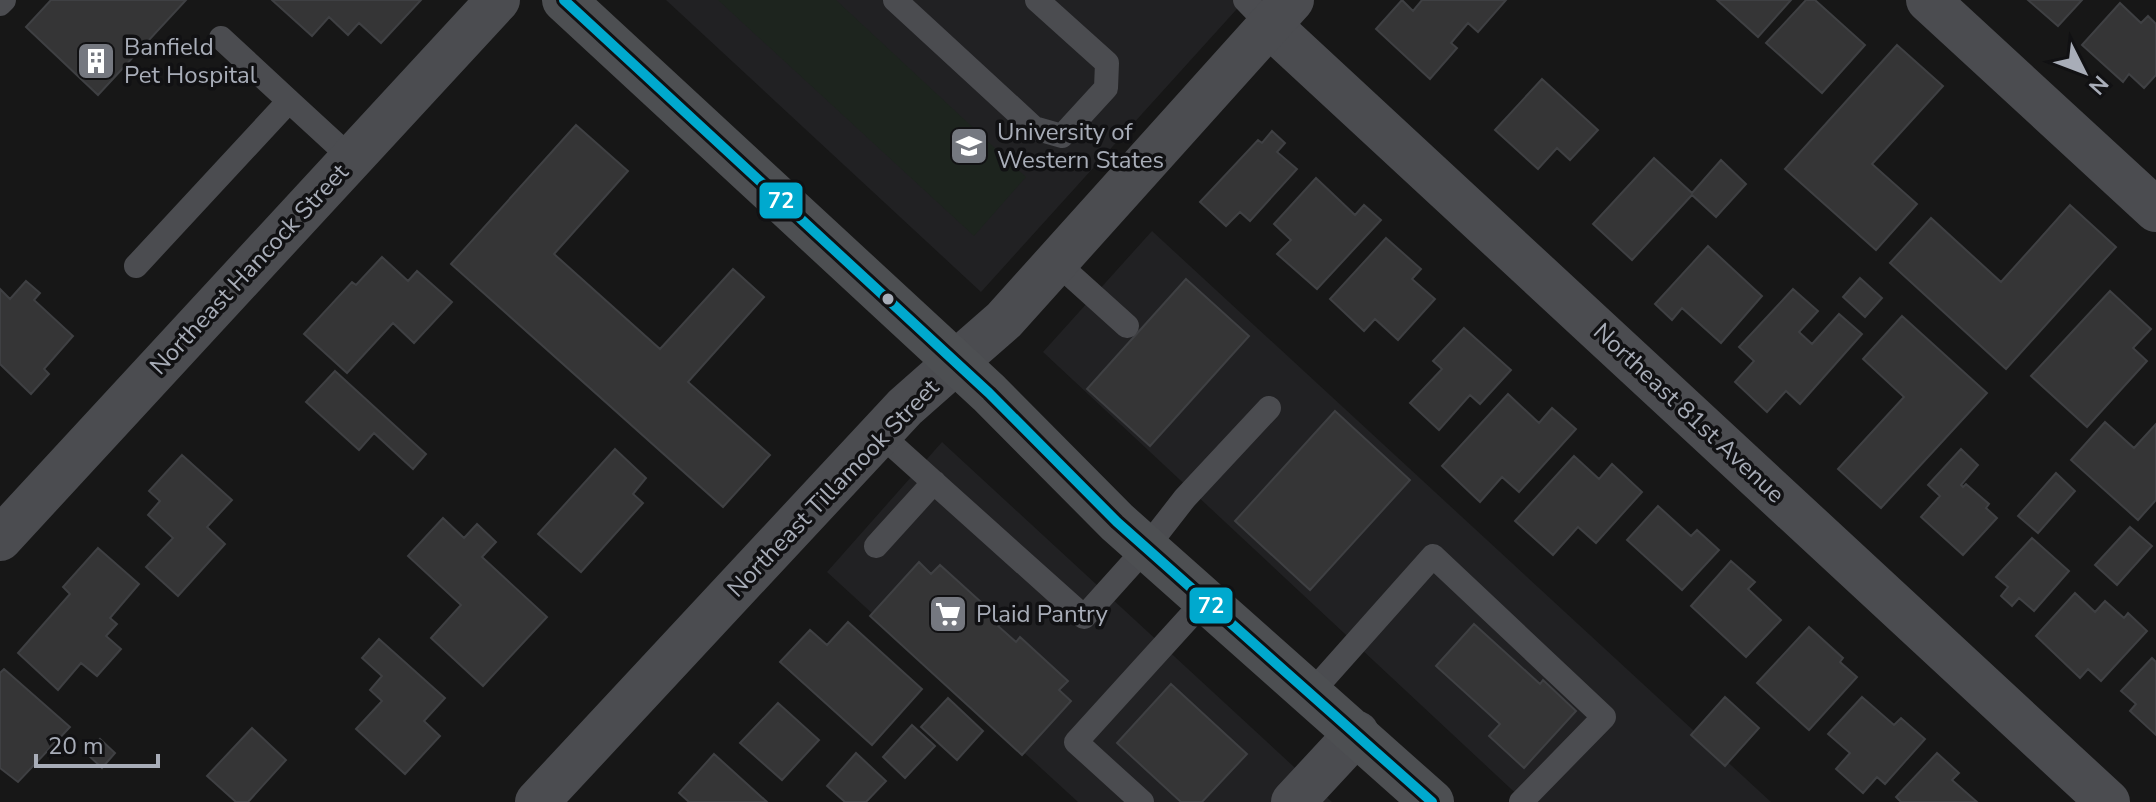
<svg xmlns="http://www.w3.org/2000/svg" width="2156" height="802" font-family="'Nunito Sans',sans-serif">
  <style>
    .built { fill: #212123 }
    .green { fill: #1d241e }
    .building { fill: #353536; stroke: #3f4043; stroke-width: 2 }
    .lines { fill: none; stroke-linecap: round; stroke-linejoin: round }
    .service { stroke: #4b4c50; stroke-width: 24 }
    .minor { stroke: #4b4c50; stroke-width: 44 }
    .tertiary { stroke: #4b4c50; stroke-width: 44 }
    .primary { stroke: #4d4f52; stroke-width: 44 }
    .bus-1-casing { stroke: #111113; stroke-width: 16 }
    .bus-1 { stroke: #00a9ce; stroke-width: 10 }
    .bus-dot { fill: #a8adb8; stroke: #111113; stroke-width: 3 }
    .labels { text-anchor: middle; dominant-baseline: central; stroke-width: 7; stroke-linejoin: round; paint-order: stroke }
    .poi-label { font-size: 24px; fill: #a8adb8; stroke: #111113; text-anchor: start }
    .street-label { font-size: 24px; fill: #a8adb8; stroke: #111113 }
    .line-badge { stroke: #111113; stroke-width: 3 }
    .badge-label { font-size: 22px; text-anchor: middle; font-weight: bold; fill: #fff }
  </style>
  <rect width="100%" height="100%" fill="#171717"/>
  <path class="built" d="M666,0H1245L981,292Z
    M1152,231L1771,802H1525L1043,352Z
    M942,442L1332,802H1078L827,572Z"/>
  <path class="green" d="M718,0H836L1026,177L974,236Z"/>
  <path class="building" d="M51,0H186L98,95L26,27Z
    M272,0H421L381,43L359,23L348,35L329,17L312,36Z
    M1402,0L1413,11L1422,0H1506L1478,32L1468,23L1451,43L1457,48L1430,79L1376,29Z
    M1717,0H1791L1758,37Z
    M1806,0H1815L1865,45L1822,93L1766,43Z
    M2028,0H2082L2058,26Z
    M2120,3L2141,23L2148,16L2156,24V75L2144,88L2129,74L2123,82L2082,45Z
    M1897,45L1943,86L1872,164L1917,204L1876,250L1785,169Z
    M1542,79L1598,130L1570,160L1557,148L1538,169L1495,130Z
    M576,125L628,171L554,254L660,349L733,269L764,297L688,382L770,455L723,507L451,264Z
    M1272,131L1285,143L1277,152L1297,169L1250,221L1240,212L1226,226L1200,202L1258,140L1262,143Z
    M1654,158L1692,193L1721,160L1746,184L1716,217L1692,195L1632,260L1593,224Z
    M1316,178L1355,215L1364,205L1381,220L1317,289L1277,254L1291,240L1274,224Z
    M2070,205L2116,247L2006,369L1890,263L1931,218L2001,282Z
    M1386,238L1421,269L1412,279L1435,299L1398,340L1375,319L1364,331L1330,299Z
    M1708,246L1762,296L1721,343L1682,308L1672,320L1655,304Z
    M382,257L408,281L417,271L452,302L414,343L393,323L347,373L304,334L352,282L356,285Z
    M1860,278L1882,298L1865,317L1843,297Z
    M1186,279L1249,336L1150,446L1087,389Z
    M26,281L40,293L34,300L73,336L44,369L49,374L31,394L0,364V289L10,299Z
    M1793,289L1818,311L1799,332L1812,344L1839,314L1862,334L1800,404L1786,391L1767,412L1735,382L1754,361L1739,347Z
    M2110,291L2151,329L2133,348L2147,361L2087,427L2031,376Z
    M1902,316L1987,393L1881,508L1838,469L1904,397L1863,359Z
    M1464,328L1511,370L1480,404L1470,395L1439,430L1410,403L1442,369L1433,361Z
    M335,371L426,454L413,469L374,433L359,450L306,402Z
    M1508,394L1539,423L1552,408L1576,429L1519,492L1502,477L1480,502L1442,466Z
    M1335,411L1410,480L1310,590L1235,521Z
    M2105,422L2134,448L2156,424V500L2138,520L2071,460Z
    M615,449L646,478L633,494L643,503L581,572L538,534Z
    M1961,449L1978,465L1961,485L1963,487L1966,484L1989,504L1986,508L1997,518L1963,555L1921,517L1940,496L1928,485Z
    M182,455L232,500L207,527L225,544L178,596L146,567L173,538L148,515L160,501L149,491Z
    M1574,456L1599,479L1612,464L1642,492L1596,543L1578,527L1553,555L1515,521Z
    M2056,473L2075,491L2038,533L2018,516Z
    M1658,506L1691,536L1697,530L1719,550L1682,590L1627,540Z
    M443,518L464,538L477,524L496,542L482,557L547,617L483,686L431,638L461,605L408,556Z
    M2130,527L2152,546L2117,585L2095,565Z
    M2032,538L2069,571L2034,611L2019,598L2012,606L2001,596L2008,587L1996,577Z
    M98,548L139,584L110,618L117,624L106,636L121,649L97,676L81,663L58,690L18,653L70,594L63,587Z
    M1731,561L1755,582L1748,589L1781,620L1746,657L1691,606Z
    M919,562L931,574L940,565L1002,621L998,626L1016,642L1020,637L1068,681L1059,690L1071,701L1022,755L870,616Z
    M2075,593L2095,612L2105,601L2124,618L2128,613L2147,631L2101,681L2088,669L2080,678L2036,636Z
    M848,622L922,689L872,745L780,662L810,630L827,645Z
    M1474,624L1540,684L1543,680L1576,711L1524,768L1489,736L1500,724L1436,666Z
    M1809,627L1843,658L1840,662L1857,677L1809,730L1757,683Z
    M379,639L445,698L424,721L440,736L405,774L356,729L382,701L370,690L382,676L362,658Z
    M2152,658L2156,662V735L2130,711L2136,704L2121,691Z
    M4,669L70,727L18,782L0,768V673Z
    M1171,684L1247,754L1202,802H1181L1117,743Z
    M1725,697L1759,728L1725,766L1691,735Z
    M1862,697L1894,725L1901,718L1925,739L1885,784L1877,777L1863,793L1836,769L1850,753L1828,734Z
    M948,698L983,731L957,760L921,727Z
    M778,703L819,740L782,780L740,743Z
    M912,725L935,746L905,778L883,757Z
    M252,728L286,760L248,802H236L207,776Z
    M100,739L115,753L102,768L86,753Z
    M856,753L886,781L866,802H845L827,786Z
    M1937,753L1959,773L1952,780L1977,802H1901L1896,797Z
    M714,754L767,802H689L679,793Z"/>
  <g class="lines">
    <path class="service" d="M895,0L1034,128L1062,136L1106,88L1107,63L1037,0
      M1245,0L1269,25
      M0,4L4,0
      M221,38L289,101
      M1056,262L1127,326
      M136,266L289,101L351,158
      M880,434L1084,617L1146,548L1185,498L1269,408
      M876,546L934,482
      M1311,693L1433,556L1604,717L1521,802
      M1142,802L1076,742L1205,600"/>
    <path class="minor" d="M1928,0L2156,210
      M1269,25L2108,802
      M0,539L498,0
      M537,802L905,407L956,362
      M1293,802L1357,733"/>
    <path class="tertiary" d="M956,362L1004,320L1292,0"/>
    <path class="primary" d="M564,0L989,393L1117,522L1432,802"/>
    <g class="bus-1-casing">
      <path id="bus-1" d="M564,0L989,393L1117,522L1432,802"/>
    </g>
    <use href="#bus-1" class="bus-1"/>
  </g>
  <defs>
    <g id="building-square" transform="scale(2)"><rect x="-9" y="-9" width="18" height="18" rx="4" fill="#757880" stroke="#111113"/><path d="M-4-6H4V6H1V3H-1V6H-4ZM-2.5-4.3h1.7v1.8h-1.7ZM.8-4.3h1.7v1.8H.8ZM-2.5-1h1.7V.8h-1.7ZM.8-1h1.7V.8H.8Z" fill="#fff"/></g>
    <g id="university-square" transform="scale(2)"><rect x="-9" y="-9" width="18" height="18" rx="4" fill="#757880" stroke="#111113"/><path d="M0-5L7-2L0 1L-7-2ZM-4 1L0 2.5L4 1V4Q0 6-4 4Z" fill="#fff"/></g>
    <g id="supermarket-square" transform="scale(2)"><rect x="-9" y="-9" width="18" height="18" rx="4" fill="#757880" stroke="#111113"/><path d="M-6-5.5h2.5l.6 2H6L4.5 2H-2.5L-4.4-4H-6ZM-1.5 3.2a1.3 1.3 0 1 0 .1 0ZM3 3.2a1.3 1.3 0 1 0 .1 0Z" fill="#fff"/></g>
  </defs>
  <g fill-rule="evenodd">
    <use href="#building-square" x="96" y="61"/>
    <use href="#university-square" x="969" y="146"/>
    <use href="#supermarket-square" x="948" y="614"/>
  </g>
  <circle class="bus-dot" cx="888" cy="299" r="7"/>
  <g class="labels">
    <g class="poi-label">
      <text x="124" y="47">Banfield<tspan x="124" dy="28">Pet Hospital</tspan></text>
      <text x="997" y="132">University of<tspan x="997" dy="28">Western States</tspan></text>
      <text x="976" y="614">Plaid Pantry</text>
    </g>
    <g class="street-label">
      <text transform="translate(249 269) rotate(-47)">Northeast Hancock Street</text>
      <text transform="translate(1689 413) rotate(43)">Northeast 81st Avenue</text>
      <text transform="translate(833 488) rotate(-46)">Northeast Tillamook Street</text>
    </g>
  </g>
  <g class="line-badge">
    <rect x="758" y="181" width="46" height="39" rx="8" fill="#00a9ce"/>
    <rect x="1188" y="586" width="46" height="39" rx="8" fill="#00a9ce"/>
  </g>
  <g class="badge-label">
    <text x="781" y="208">72</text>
    <text x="1211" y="613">72</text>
  </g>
  <g transform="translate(2084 72) rotate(132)" stroke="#111113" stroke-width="6" paint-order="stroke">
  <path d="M0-6L14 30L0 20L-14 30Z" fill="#a8adb8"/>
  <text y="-12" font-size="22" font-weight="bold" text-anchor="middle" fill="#a8adb8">N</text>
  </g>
  <path d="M36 754v12h122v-12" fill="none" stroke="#a8adb8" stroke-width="4"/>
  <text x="48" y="754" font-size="24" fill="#a8adb8" stroke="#111113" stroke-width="6" paint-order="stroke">20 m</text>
</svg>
